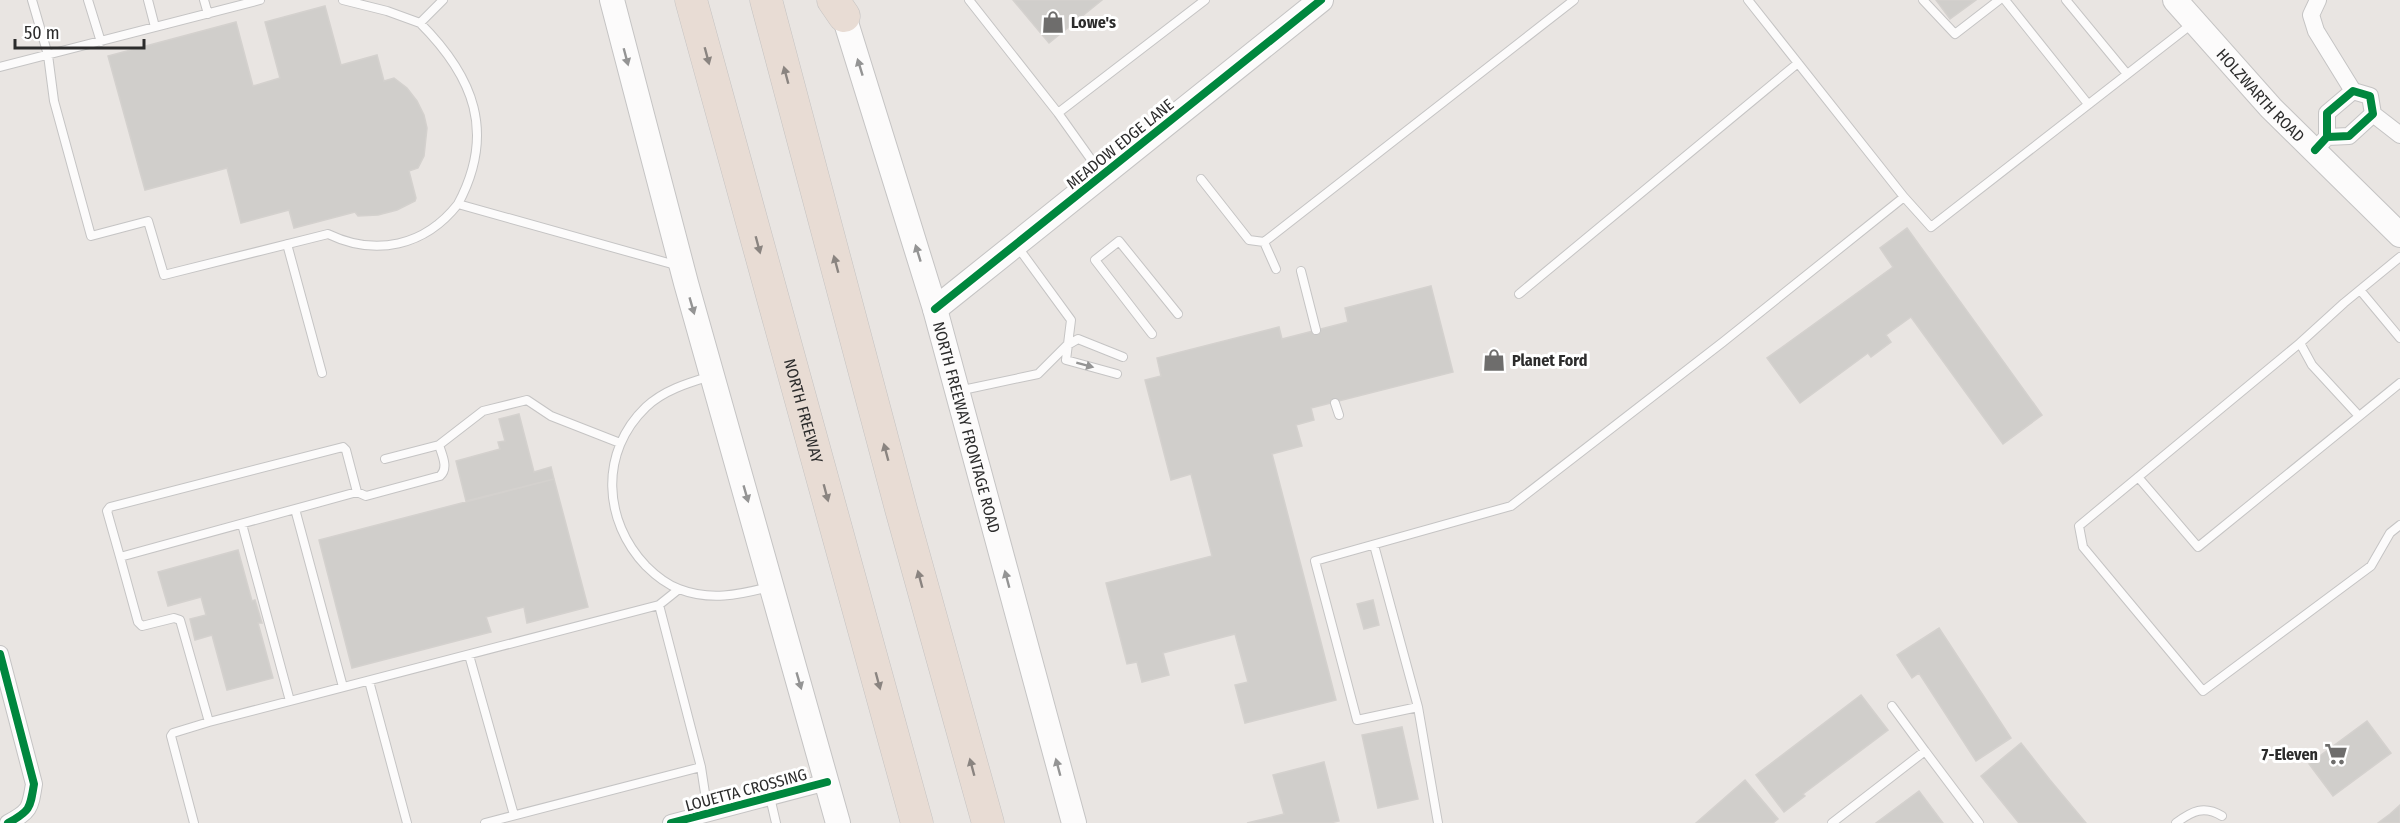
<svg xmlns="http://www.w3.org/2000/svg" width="2400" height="823" font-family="'Fira Sans Condensed',sans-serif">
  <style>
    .building { fill: #d0cecb; stroke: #d4d1ce; stroke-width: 1.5 }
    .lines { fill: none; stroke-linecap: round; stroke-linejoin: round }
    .lane-casing { stroke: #c5c4c4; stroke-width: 10 }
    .street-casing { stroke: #c5c4c4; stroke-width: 18 }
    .secondary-casing { stroke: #c5c4c4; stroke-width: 26 }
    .highway-casing { stroke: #c5c3c2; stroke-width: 33 }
    .lane { stroke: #fcfbfb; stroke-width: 8 }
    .street { stroke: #fcfbfb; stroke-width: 16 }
    .secondary { stroke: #fcfbfb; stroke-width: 24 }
    .highway { stroke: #e8dcd4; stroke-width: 32 }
    .cycleway-casing { stroke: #fff; stroke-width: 11 }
    .cycleway { stroke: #00873e; stroke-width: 8 }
    .oneway { fill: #8a8480 }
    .oneway2 { fill: #949494 }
    .labels { text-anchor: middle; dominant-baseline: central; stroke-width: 6; stroke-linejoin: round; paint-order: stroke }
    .poi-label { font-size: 16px; font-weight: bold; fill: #2c2c2c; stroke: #fff; text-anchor: start }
    .street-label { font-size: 16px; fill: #2c2c2c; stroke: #fff }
  </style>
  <rect width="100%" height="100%" fill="#e9e5e2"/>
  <path class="building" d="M1013,0H1102L1049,43Z
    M1936,0H1976L1950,19Z
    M325,6L341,65L377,55L384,81L394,78L407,88L417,101L424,115L427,128L424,156L418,168L409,171L416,198L415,201L397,210L378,215L358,216L355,212L294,228L289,210L241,223L227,168L145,190L108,56L236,22L253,86L280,78L265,22Z
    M1907,228L2042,415L2003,444L1911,317L1886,335L1891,342L1871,357L1868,353L1800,403L1767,358L1893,267L1880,248Z
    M1431,286L1453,372L1311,408L1314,420L1296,425L1302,446L1272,454L1336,700L1245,723L1235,685L1248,682L1235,634L1163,653L1169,675L1142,682L1137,662L1127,664L1106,583L1212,556L1191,474L1171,480L1145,380L1161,376L1157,358L1279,327L1282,339L1348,322L1345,308Z
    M519,414L534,472L551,467L554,479L466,501L456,461L500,449L498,442L505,441L499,419Z
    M554,479L588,607L527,623L524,607L486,617L491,632L352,668L319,540Z
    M238,550L252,601L255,600L262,623H258L273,678L227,690L212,635L195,640L190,619L206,615L201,597L168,606L158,572Z
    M1373,600L1379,625L1364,629L1357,604Z
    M1939,628L2011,738L1976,761L1919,673L1912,678L1897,655Z
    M1861,695L1888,730L1803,794L1805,796L1784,812L1756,775Z
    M2367,721L2391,753L2333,796L2309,764Z
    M1402,727L1418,799L1378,808L1362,735Z
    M2021,743L2050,780L2086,823H2019L1981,776Z
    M1324,762L1339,821L1330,823H1247L1284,814L1273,775Z
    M1745,780L1778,819L1773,823H1696Z
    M1919,791L1943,823H1876Z
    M2400,805V823H2378L2390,814Z"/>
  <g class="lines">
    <g class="lane-casing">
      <path id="lane" d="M32,0L48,55L54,101L91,236L148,221L164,275L328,234C376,257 425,246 458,204L679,266
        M88,0L101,42
        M148,0L155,27
        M204,0L208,14
        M343,0L387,11L420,23L443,0
        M969,0L1058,113L1100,172
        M1923,0L1955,34L1999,0
        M2005,0L2088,104
        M2066,0L2127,74
        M420,23C474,77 496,133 458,204
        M0,67L260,0
        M1058,113L1205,0
        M1201,179L1249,240L1264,242L1574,0
        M1904,197L1931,227L2193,23
        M1264,242L1276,269
        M287,244L322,373
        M1017,246L1071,320L1066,360L1117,374
        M1301,271L1316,330
        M2360,290L2400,338
        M1519,294L1798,63
        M1152,334L1095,260L1119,241L1178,314
        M2300,343L2079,526L2083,547L2203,691L2371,566L2390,533L2400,525
        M711,376C688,383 664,390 646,407C599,452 603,521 646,566C656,576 666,584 679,589C710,601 738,595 769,587
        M958,391L1038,374L1066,346L1078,339L1123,357
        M1335,403L1339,415
        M2359,416L2312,365L2300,343L2344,303L2400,257
        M620,443L551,416L527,400L483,411L439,445C442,455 449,468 440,476L366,496L357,492L120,557L138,622L142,626L174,618L180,620L209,722L659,605L679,589
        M385,459L439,445
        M2138,477L2198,547L2400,383
        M295,509L343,687
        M242,524L290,701
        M1374,545L1418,707L1357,720L1315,561L1511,506L1723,342L1904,197L1748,0
        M120,557L107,511L110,507L343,447L346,450L357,492
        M659,605L701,767L708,813
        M469,655L514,815
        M369,681L407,823
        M1892,706L1925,751
        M1418,707L1438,823
        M770,797L776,823
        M194,823L171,736L173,733L209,722
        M485,823L701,767
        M1832,823L1925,751L1979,823
        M2176,823C2192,811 2204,805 2222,816"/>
    </g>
    <g class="street-casing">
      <path id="street" d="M2318,0L2311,15L2316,31L2353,91
        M2373,114L2400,135
        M2315,150L2327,137L2349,136L2373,114L2370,96L2353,91L2327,113V137
        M0,654L34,784C30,809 30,811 8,823
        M671,823L827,782"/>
    </g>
    <g class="secondary-casing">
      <g id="secondary">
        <path d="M612,0L686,283L838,823"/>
        <path id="s1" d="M839,0L935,309L1074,823"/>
        <path id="s2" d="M2175,0L2271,108L2400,235"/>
        <path d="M935,309L1321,0"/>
      </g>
    </g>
    <g class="highway-casing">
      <g id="highway">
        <path id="s3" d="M691,0L917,823"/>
        <path d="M766,0L901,509L988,823"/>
        <path d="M833,0L844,16"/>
      </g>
    </g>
    <use href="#lane" class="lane"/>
    <use href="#street" class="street"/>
    <use href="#secondary" class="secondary"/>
    <use href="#highway" class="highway"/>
    <g class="cycleway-casing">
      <path id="cycleway" d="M2315,150L2327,137L2349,136L2373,114L2370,96L2353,91L2327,113V137
        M935,309L1321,0
        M0,654L34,784C30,809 30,811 8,823
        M671,823L827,782"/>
    </g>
    <use href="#cycleway" class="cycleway"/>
  </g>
  <defs><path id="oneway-solid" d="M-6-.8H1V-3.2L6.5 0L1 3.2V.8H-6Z" transform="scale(1.5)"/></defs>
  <g class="oneway">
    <use href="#oneway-solid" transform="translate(707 56) rotate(75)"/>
    <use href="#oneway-solid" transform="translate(786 75) rotate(-105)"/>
    <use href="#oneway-solid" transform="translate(758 245) rotate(75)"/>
    <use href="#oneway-solid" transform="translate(836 264) rotate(-105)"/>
    <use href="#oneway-solid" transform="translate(886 452) rotate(-105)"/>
    <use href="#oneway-solid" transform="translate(826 493) rotate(75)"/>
    <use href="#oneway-solid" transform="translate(920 579) rotate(-105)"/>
    <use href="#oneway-solid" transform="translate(878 681) rotate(75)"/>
    <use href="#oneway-solid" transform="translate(972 767) rotate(-105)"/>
  </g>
  <g class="oneway2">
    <use href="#oneway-solid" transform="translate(626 57) rotate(75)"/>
    <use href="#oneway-solid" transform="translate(860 67) rotate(-107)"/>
    <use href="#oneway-solid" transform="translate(918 253) rotate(-107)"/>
    <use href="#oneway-solid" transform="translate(692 306) rotate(74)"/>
    <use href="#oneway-solid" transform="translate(1085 365) rotate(15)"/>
    <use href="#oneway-solid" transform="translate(746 494) rotate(74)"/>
    <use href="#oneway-solid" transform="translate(1007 579) rotate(-105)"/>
    <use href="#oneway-solid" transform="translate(799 681) rotate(74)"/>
    <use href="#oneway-solid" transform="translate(1058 767) rotate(-105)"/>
  </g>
  <defs>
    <g id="shop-bare" transform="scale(1.8)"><path d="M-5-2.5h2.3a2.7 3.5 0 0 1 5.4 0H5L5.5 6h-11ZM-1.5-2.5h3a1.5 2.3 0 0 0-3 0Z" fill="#6e6d6c" stroke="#fff" stroke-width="2.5" paint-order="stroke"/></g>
    <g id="supermarket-bare" transform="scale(1.8)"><path d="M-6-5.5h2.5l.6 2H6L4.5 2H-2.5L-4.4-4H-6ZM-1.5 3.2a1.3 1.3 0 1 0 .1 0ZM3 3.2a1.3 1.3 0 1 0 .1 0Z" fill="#6e6d6c" stroke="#fff" stroke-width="2.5" paint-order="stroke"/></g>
  </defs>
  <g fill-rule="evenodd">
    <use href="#shop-bare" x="1053" y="22"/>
    <use href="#shop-bare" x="1494" y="360"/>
    <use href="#supermarket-bare" x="2336" y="754"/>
  </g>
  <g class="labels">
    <g class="poi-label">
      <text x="1071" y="22">Lowe's</text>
      <text x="1512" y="360">Planet Ford</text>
      <text x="2318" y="754" text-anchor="end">7-Eleven</text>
    </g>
    <g class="street-label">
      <text stroke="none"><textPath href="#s2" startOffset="128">HOLZWARTH ROAD</textPath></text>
      <text transform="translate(1120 144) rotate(-39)">MEADOW EDGE LANE</text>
      <text stroke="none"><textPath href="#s3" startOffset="426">NORTH FREEWAY</textPath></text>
      <text stroke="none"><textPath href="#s1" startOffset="446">NORTH FREEWAY FRONTAGE ROAD</textPath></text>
      <text transform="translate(746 790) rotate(-15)">LOUETTA CROSSING</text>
    </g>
  </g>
  <path d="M15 39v9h129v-9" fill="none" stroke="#2c2c2c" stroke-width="3"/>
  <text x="24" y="39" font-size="18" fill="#2c2c2c" stroke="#ffffff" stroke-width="4.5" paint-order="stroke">50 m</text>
</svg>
